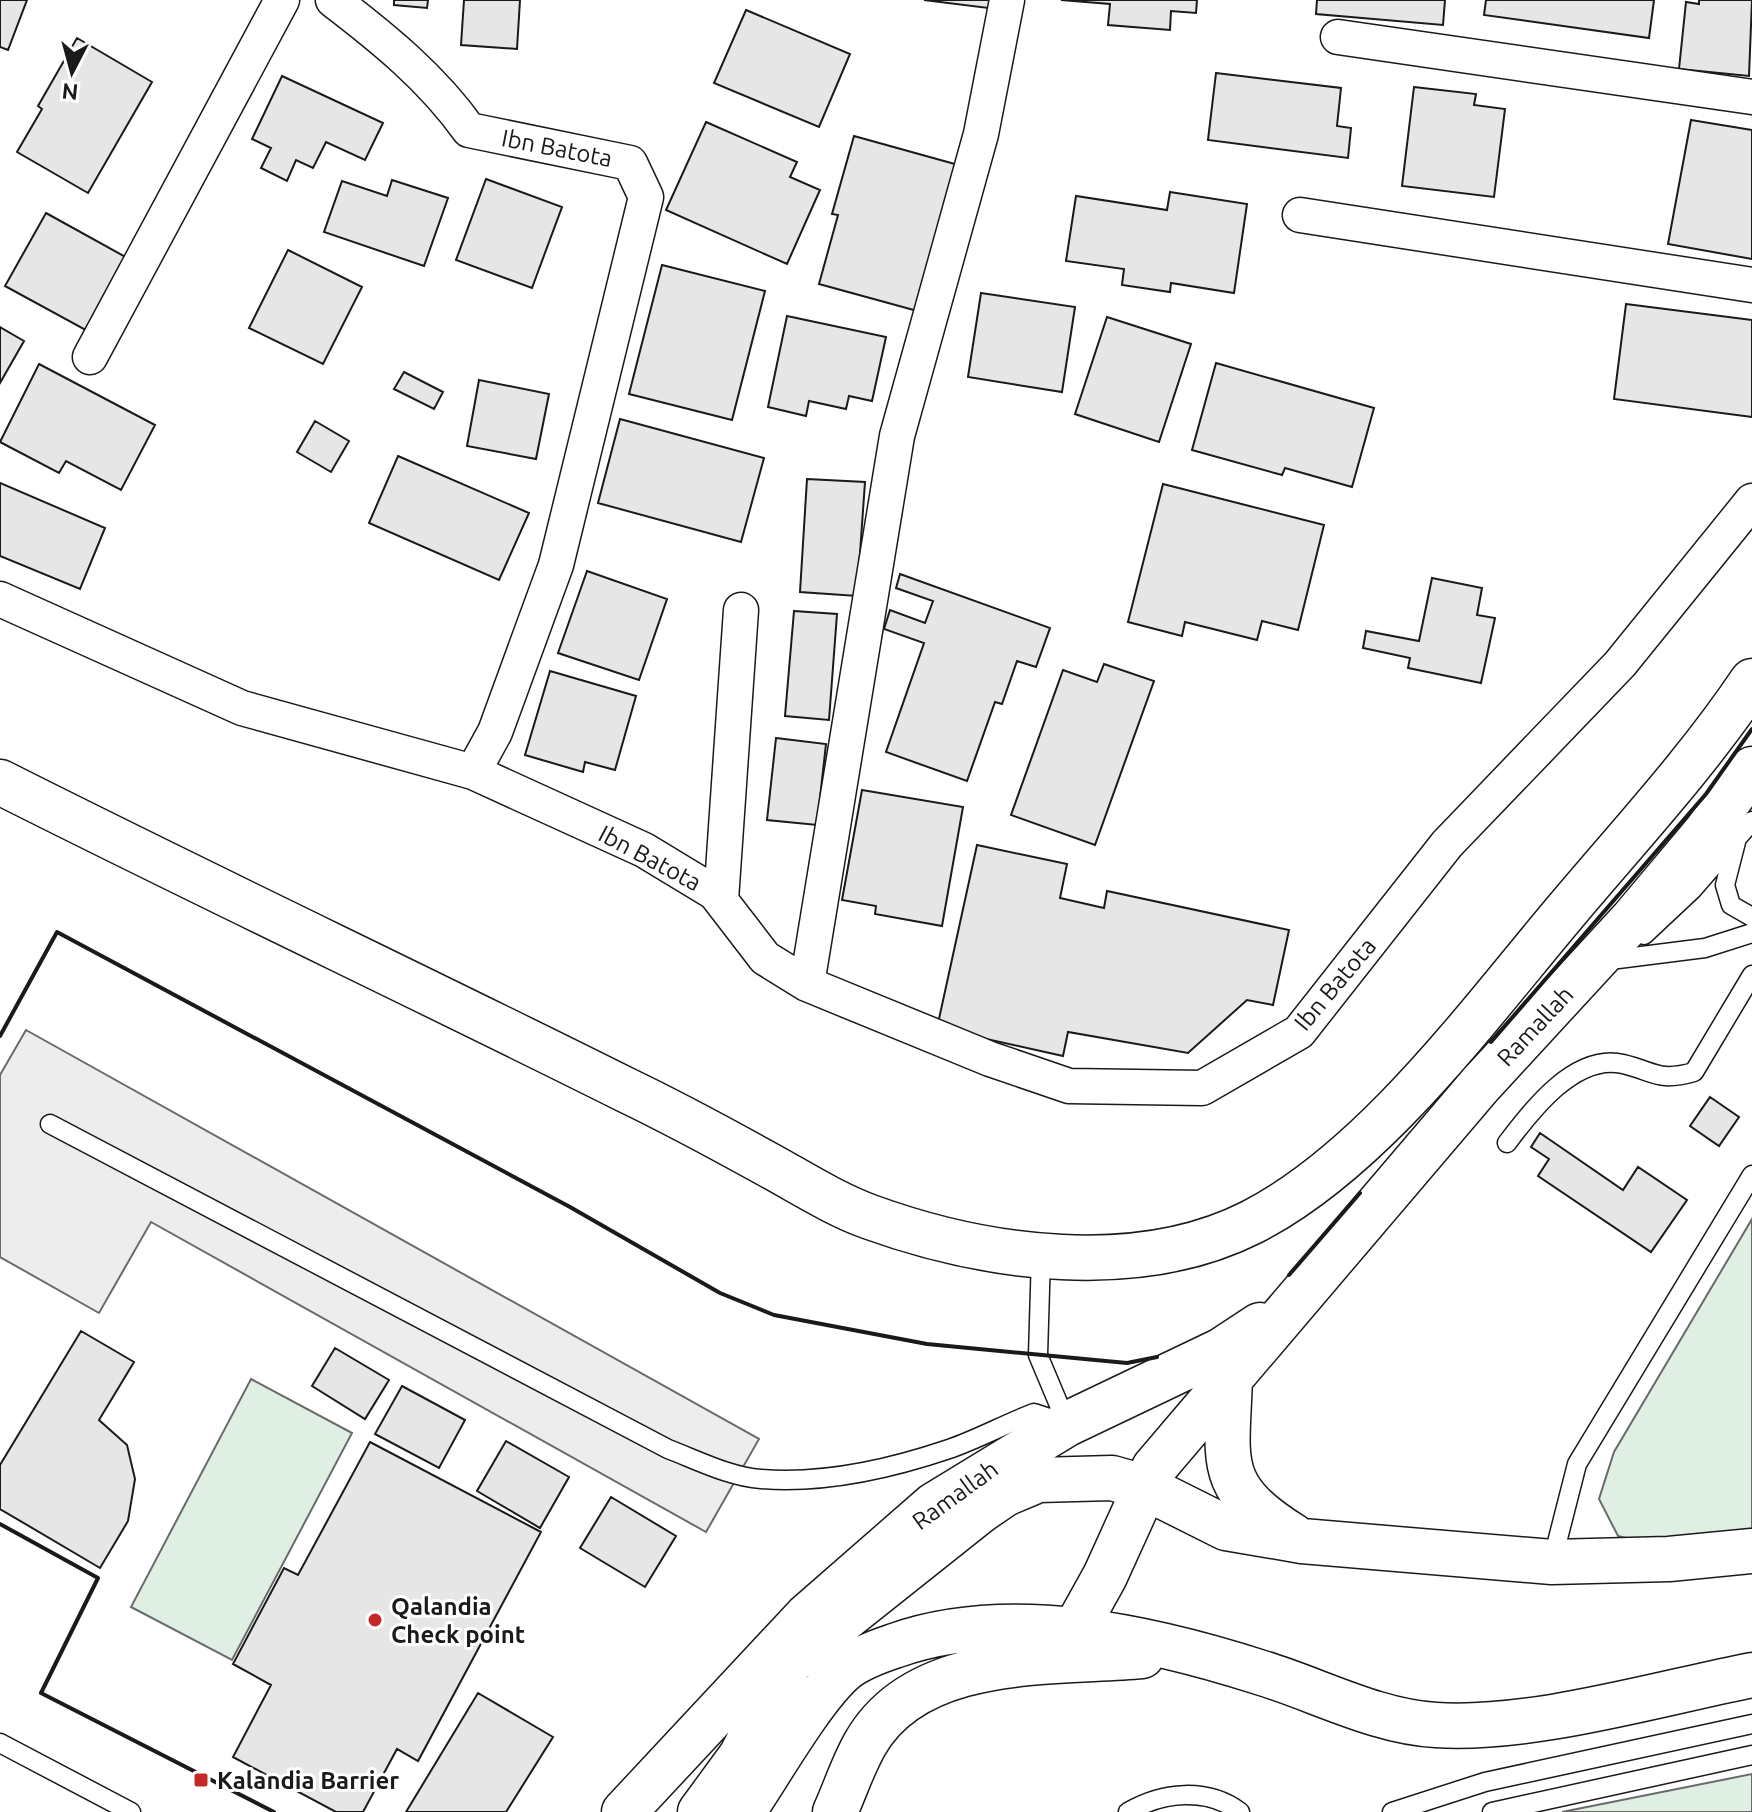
<svg xmlns="http://www.w3.org/2000/svg" width="1752" height="1812" font-family="Ubuntu,sans-serif">
  <style>
    .green { fill: #e0efe3; stroke: #6a6a6a; stroke-width: 2 }
    .parking { fill: #ededed; stroke: #6a6a6a; stroke-width: 2 }
    .building { fill: #e6e6e6; stroke: #1a1a1a; stroke-width: 2 }
    .lines { fill: none; stroke-linecap: round; stroke-linejoin: round }
    .service-casing { stroke: #1a1a1a; stroke-width: 21 }
    .minor-casing { stroke: #1a1a1a; stroke-width: 37 }
    .tertiary-casing { stroke: #1a1a1a; stroke-width: 47 }
    .trunk-casing { stroke: #1a1a1a; stroke-width: 47 }
    .service { stroke: #fff; stroke-width: 18 }
    .minor { stroke: #fff; stroke-width: 34 }
    .tertiary { stroke: #fff; stroke-width: 44 }
    .trunk { stroke: #fff; stroke-width: 44 }
    .wall { stroke: #1a1a1a; stroke-width: 4 }
    .poi-dot { fill: #c62828; stroke: #fff; stroke-width: 3 }
    .labels { text-anchor: middle; dominant-baseline: central; stroke-width: 6; stroke-linejoin: round; paint-order: stroke }
    .street-label { font-size: 24px; fill: #1a1a1a; stroke: #fff }
    .poi-label { font-size: 24px; font-weight: bold; fill: #1a1a1a; stroke: #fff; text-anchor: start }
  </style>
  <rect width="100%" height="100%" fill="#fff"/>
  <path class="green" d="M1752,1219V1530L1658,1546L1618,1536L1599,1499L1614,1452Z
    M251,1379L352,1433L232,1660L131,1607Z
    M1752,1774V1812H1562Z"/>
  <path class="parking" d="M26,1030L759,1439L706,1532L151,1222L99,1313L0,1257V1075Z"/>
  <path class="building" d="M0,0H27L8,50L0,47Z
    M394,0H428L427,8L394,5Z
    M464,0H520L517,49L461,45Z
    M924,0H997L996,9Z
    M1061,0H1197L1196,13L1171,11L1170,30L1108,25L1110,4Z
    M1317,0H1445L1443,25L1316,14Z
    M1486,0H1654L1649,38L1484,15Z
    M1699,0H1752L1749,76L1679,69L1686,2L1699,4Z
    M746,10L850,54L819,127L714,83Z
    M77,38L152,82L88,193L17,152L42,109L38,106Z
    M1216,73L1341,88L1337,126L1351,128L1348,158L1208,140Z
    M282,76L383,123L365,160L326,142L313,168L296,160L287,181L261,168L271,148L252,139Z
    M1414,87L1476,94L1474,105L1505,109L1494,197L1402,186Z
    M1691,120L1752,130V259L1668,244Z
    M706,122L797,162L790,177L820,190L787,264L666,210Z
    M854,136L962,166L921,312L819,284L838,215L832,214Z
    M486,179L562,207L532,288L456,260Z
    M392,180L448,198L424,266L324,232L342,181L387,196Z
    M1170,192L1247,204L1234,293L1171,283L1170,292L1122,285L1124,269L1066,261L1076,196L1167,210Z
    M46,213L131,260L91,333L5,286Z
    M288,250L362,287L323,364L249,328Z
    M662,265L765,291L732,420L629,394Z
    M981,293L1075,307L1062,392L968,377Z
    M1626,304L1752,320V417L1614,399Z
    M787,316L886,337L872,401L849,396L846,409L809,401L806,416L768,407Z
    M1107,317L1191,344L1159,442L1075,414Z
    M0,327L24,341L0,383Z
    M1216,363L1374,408L1352,487L1285,468L1282,475L1192,450Z
    M39,364L155,425L121,490L66,461L59,473L0,442Z
    M404,372L443,392L434,409L394,389Z
    M479,380L549,394L536,459L467,446Z
    M620,419L764,458L741,542L598,503Z
    M315,421L349,441L331,472L297,452Z
    M398,456L529,513L499,580L369,523Z
    M807,479L865,482L857,596L800,592Z
    M0,483L105,528L80,589L0,556Z
    M1163,484L1324,525L1298,630L1262,621L1257,640L1185,622L1182,636L1128,622Z
    M587,571L667,599L639,680L558,653Z
    M900,574L1050,628L1036,667L1017,661L1002,704L995,702L967,781L886,752L924,643L884,629L890,610L925,623L933,601L896,588Z
    M1432,578L1482,588L1477,615L1495,618L1481,683L1408,668L1410,658L1363,648L1366,631L1419,641Z
    M794,611L837,614L829,720L785,716Z
    M1104,664L1154,681L1095,845L1011,815L1063,670L1097,682Z
    M550,671L636,696L615,770L585,762L583,772L525,755Z
    M776,738L826,744L817,825L767,820Z
    M862,790L963,807L942,926L875,914L876,906L842,900Z
    M977,845L1067,864L1060,898L1104,908L1107,891L1289,930L1273,1005L1247,1000L1188,1053L1068,1032L1063,1056L937,1028Z
    M1710,1097L1739,1117L1719,1146L1690,1126Z
    M1540,1133L1623,1190L1638,1167L1687,1200L1651,1252L1538,1176L1549,1159L1531,1147Z
    M81,1331L134,1362L99,1420L127,1445L135,1479L128,1521L100,1568L0,1509V1465Z
    M335,1348L389,1380L365,1419L312,1386Z
    M402,1386L465,1420L439,1468L375,1434Z
    M506,1441L569,1477L540,1528L477,1491Z
    M370,1442L541,1532L418,1761L397,1749L363,1812H336L233,1757L271,1685L233,1664L284,1568L298,1575Z
    M611,1497L676,1536L645,1587L580,1548Z
    M478,1693L553,1737L506,1812H406Z"/>
  <g class="lines">
    <g class="service-casing">
      <path id="service" d="M1736,842L1725,885L1731,905L1752,917
        M1644,935L1692,890L1752,821
        M1618,959L1705,948L1752,933
        M50,1124L668,1449C697,1460 730,1477 761,1479C824,1484 890,1469 949,1449C978,1439 1005,1424 1034,1413L1061,1422
        M1507,1143C1531,1111 1575,1053 1623,1064C1656,1072 1658,1082 1694,1072L1752,975
        M1041,1256L1038,1355L1067,1424
        M1552,1562L1577,1464L1752,1175
        M0,1743L131,1812
        M1128,1812C1162,1792 1207,1787 1240,1812
        M1392,1812L1485,1782L1752,1724
        M1492,1812L1752,1755"/>
    </g>
    <g class="minor-casing">
      <path id="minor" d="M333,0C384,39 432,78 469,130L630,163L646,197L556,565L495,732L473,772L644,850L715,893L765,958L807,984L990,1059L1069,1086L1202,1088L1299,1032L1447,844L1620,664L1752,501
        M1338,37L1752,97
        M1300,215L1752,285
        M90,357L282,0
        M0,599L242,708L473,772
        M721,900L741,610
        M807,984L897,436L981,134L1007,0"/>
    </g>
    <g class="tertiary-casing">
      <path id="tertiary" d="M0,782C208,887 418,986 626,1090C674,1113 720,1138 767,1164C800,1182 834,1204 870,1217C986,1259 1138,1280 1252,1222C1373,1160 1479,1014 1566,911C1629,836 1697,763 1752,681"/>
    </g>
    <g class="trunk-casing">
      <path id="trunk" d="M1230,1379C1227,1463 1215,1487 1293,1536
        M1075,1630L1105,1576L1154,1468L1480,1085L1632,920L1705,833L1752,769
        M624,1812L807,1616L934,1505L1067,1424L1222,1350L1260,1325
        M700,1812L741,1756L790,1662L980,1511L1005,1494L1038,1480L1112,1478L1144,1487L1226,1528L1302,1541L1552,1562L1669,1559L1752,1551
        M743,1812C769,1774 812,1697 845,1669C858,1659 879,1651 894,1646C1008,1605 1150,1637 1262,1673C1318,1690 1377,1722 1436,1725C1532,1731 1656,1694 1752,1675
        M835,1812C845,1790 853,1765 865,1744C917,1652 1052,1664 1142,1656"/>
    </g>
    <use href="#service" class="service"/>
    <use href="#minor" class="minor"/>
    <use href="#tertiary" class="tertiary"/>
    <use href="#trunk" class="trunk"/>
    <path class="wall" d="M0,1036L57,932L570,1207L720,1293L774,1315L927,1344L1127,1363L1157,1357
      M1491,1042L1706,794L1752,729
      M1289,1275L1360,1193
      M0,1524L98,1578L41,1693L274,1812"/>
  </g>
  <g class="poi-dot">
    <circle cx="375" cy="1620" r="8"/>
    <rect x="193" y="1772" width="16" height="16" rx="4"/>
  </g>
  <g class="labels">
    <g class="street-label">
      <text transform="translate(557 148) rotate(11)">Ibn Batota</text>
      <text transform="translate(650 858) rotate(28)">Ibn Batota</text>
      <text transform="translate(1335 984) rotate(-50)">Ibn Batota</text>
      <text transform="translate(1535 1026) rotate(-47)">Ramallah</text>
      <text transform="translate(955 1495) rotate(-36)">Ramallah</text>
    </g>
    <g class="poi-label">
      <text x="391" y="1606">Qalandia<tspan x="391" dy="28">Check point</tspan></text>
      <text x="217" y="1780">Kalandia Barrier</text>
    </g>
  </g>
  <g transform="translate(72 72) rotate(186)" stroke="#ffffff" stroke-width="6" paint-order="stroke">
  <path d="M0-6L14 30L0 20L-14 30Z" fill="#1a1a1a"/>
  <text y="-12" font-size="22" font-weight="bold" text-anchor="middle" fill="#1a1a1a">N</text>
  </g>
</svg>
